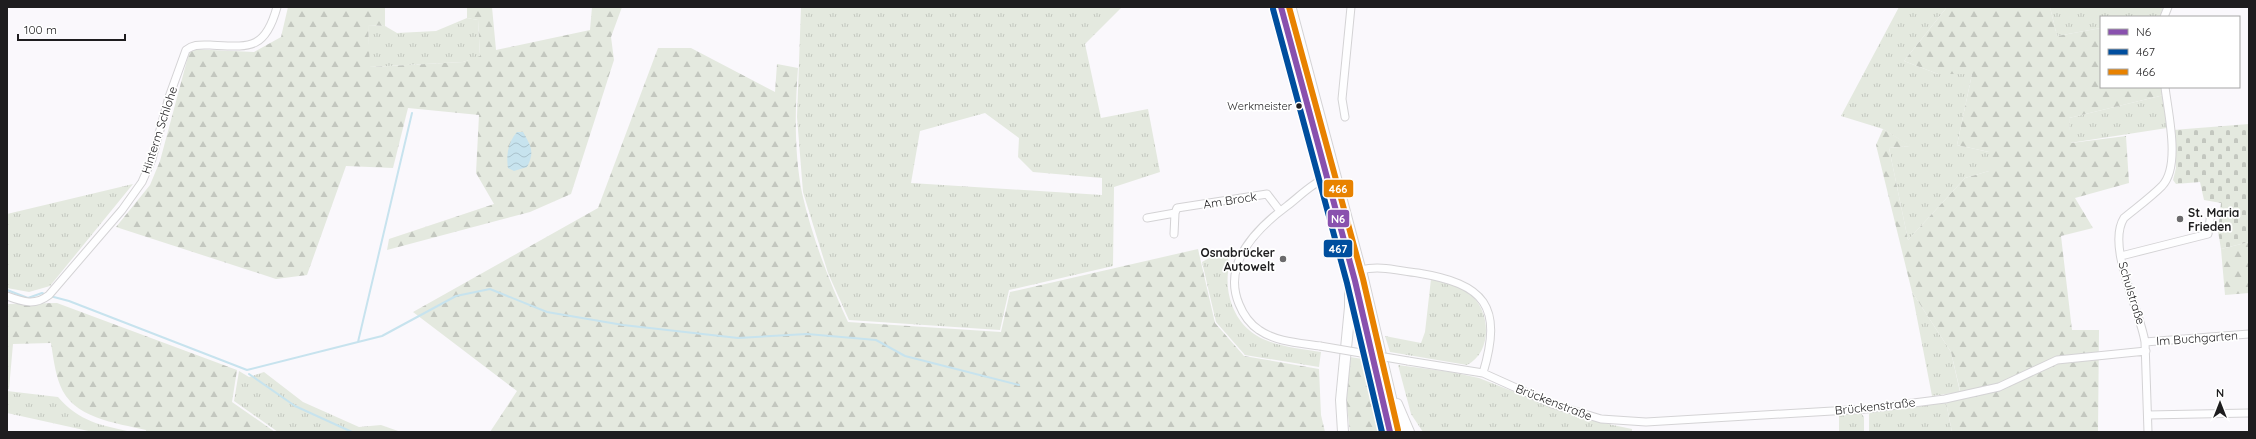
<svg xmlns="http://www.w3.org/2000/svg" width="2256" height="439" font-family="Quicksand,sans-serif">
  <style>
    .grass { fill: url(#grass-tufts); fill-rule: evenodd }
    .forest { fill: url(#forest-firs) }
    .cemetery { fill: url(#cemetery-stones) }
    .water { fill: url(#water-waves) }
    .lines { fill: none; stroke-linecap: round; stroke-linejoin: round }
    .stream { stroke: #c7e3ee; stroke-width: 2 }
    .minor-casing { stroke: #d4d3d5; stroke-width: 9 }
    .major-casing { stroke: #d4d3d5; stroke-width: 11 }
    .highway-casing { stroke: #d4d3d5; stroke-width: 12 }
    .minor { stroke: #fefeff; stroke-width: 7 }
    .major { stroke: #fefeff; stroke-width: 9 }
    .highway { stroke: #fefeff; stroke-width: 10 }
    .minor-bridge-casing { stroke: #d4d3d5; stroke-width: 9; stroke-linecap: butt }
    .minor-bridge { stroke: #fefeff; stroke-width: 7 }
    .bus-1-casing { stroke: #fff; stroke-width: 9 }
    .bus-2-casing { stroke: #fff; stroke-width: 9 }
    .bus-3-casing { stroke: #fff; stroke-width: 9 }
    .bus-1 { stroke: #8951ae; stroke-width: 6 }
    .bus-2 { stroke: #004e9e; stroke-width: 6 }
    .bus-3 { stroke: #e88200; stroke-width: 6 }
    .bus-dot { fill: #1e1d1f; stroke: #fff; stroke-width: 1.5 }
    .poi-dot { fill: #6b6a6c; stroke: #fff; stroke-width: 1.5 }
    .labels { text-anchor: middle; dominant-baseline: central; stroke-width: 3.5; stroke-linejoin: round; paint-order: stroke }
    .bus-label { font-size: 11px; fill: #1e1d1f; stroke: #fff; text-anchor: end }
    .street-label { font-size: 12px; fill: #1e1d1f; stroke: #fff }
    .poi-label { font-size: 12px; font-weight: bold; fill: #1e1d1f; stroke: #fff; text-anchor: start }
    .line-badge { stroke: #fff; stroke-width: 1.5 }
    .badge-label { font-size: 11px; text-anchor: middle; font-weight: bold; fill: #fff }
  </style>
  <defs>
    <pattern id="grass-tufts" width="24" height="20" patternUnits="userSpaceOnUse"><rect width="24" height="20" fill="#e4e9df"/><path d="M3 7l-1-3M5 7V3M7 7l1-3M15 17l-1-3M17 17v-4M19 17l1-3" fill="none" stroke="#c3c7bf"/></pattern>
    <pattern id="forest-firs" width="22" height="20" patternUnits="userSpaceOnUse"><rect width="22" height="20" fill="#e4e9df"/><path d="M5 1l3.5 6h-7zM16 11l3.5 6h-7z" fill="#c3c7bf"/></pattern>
    <pattern id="cemetery-stones" width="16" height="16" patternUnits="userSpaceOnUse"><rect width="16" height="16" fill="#e4e9df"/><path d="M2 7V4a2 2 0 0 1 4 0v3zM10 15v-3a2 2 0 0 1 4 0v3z" fill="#c3c7bf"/></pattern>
    <pattern id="water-waves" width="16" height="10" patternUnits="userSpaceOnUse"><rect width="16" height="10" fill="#c7e3ee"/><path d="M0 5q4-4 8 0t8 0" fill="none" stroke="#aac2cc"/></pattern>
  </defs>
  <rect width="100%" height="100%" fill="#faf8fc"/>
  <path class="grass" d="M801,7H1122L1085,44L1101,118L1148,109L1160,172L1114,187L1113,266L1009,290L1000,330L849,320L828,273L803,192L797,117ZM985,113L1019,138L1018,157L1033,172L1102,178V195L911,183L920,131Z
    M1899,7H1947L1904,61L1938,74H1972L1957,145L1989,152V171L1965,178L1908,240L1889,148L1910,146L1883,129L1841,116Z
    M2050,7H2163L2160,17H2101V28L2057,36Z
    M467,18L478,20L480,57L463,62L369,67L368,25L385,26L397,33L436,31Z
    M2164,95L2167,128L2070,143L2069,118Z
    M133,184L50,286L29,292L7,288V214Z
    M1220,255L1227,257L1230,263C1226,276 1227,292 1232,305C1247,345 1285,346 1321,352L1319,367L1245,355L1216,322L1202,262L1213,256Z
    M1431,279C1444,283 1458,285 1469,293C1491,310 1493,352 1467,365L1390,352L1385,336L1421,343L1425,332Z
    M1912,292L1951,352L1960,392L1932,396Z
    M1398,365L1451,372L1479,378L1568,413L1589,420L1632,429V432H1423L1411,414Z
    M239,371L249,377L264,372L303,402L359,427L381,425L401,432H278L234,401Z
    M7,391L58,397C80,422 100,425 132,432H93L7,413Z
    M1946,402L1952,432H1869V414L1873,410Z
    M1860,412L1864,417V432H1839V413Z"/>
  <path class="forest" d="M288,7H385V26L368,25L370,67L463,62L480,56L478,20L467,18V7H492L496,50L590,30L592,7H622L611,37L614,60L571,194L530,212L387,250L389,239L494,204L476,173L479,115L408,108L393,168L346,166L307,275L276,279L116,227L150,185L160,161L190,49L254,52L281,37Z
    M1947,7H2050L2057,36L2101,28V87H2163L2164,95L2069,118L2071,143L2126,136L2129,183L2075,198L2093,228L2061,236L2072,330H2099L2098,432H1952L1946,402L1962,399L1951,352L1912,292L1876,145L1883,129L1911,146L1889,148L1908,240L1965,178L1989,171V152L1957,145L1972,74H1938L1904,61Z
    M658,48H691L775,92L777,64L798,68C795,109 794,152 802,193C812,237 829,281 848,322L1001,332L1010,292L1198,249L1215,323L1244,356L1319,369L1321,415L1325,432H490L517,391L413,312L598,208Z
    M2249,242V293L2225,295L2221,249Z
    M57,303L237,370L232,402L275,432H146V430C116,423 72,418 60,385C55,372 53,356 51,343L13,344L9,389L7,390V304Z
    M1350,357L1369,360L1384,432H1350L1346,398Z"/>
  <path class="cemetery" d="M2249,124V242L2221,249L2218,231L2221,203L2204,200L2200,182L2176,184L2173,180L2176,168L2173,130Z"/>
  <path class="water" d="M517,132H523C531,146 535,152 527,167L514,171L508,168C506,155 508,142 517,132Z"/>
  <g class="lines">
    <path class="stream" d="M7,290L28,298L42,293L46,295
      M50,296L69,301L247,370L358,342L412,113
      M358,342L382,336L456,296L490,289L547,312L623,325L738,338L807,334L876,340L905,356L1019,385
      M249,374L295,406L352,432"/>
    <g class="minor-casing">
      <path id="minor" d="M2164,17L2168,7
        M1345,117L1342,99L1351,7
        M1147,218L1175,213L1177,208L1267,194L1280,211
        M1174,234L1175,213
        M2121,256L2208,234L2211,213
        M1361,270C1380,265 1399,271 1418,273C1485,284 1503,306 1483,373
        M7,296C23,302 35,306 49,295L122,210L142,182L152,159L169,97L186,50C194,44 200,45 210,45C249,47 265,51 277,7
        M2145,342L2249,334
        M1320,346C1301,343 1276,342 1259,330C1250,324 1243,314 1239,304C1222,263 1256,229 1287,206C1299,197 1312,183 1326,178
        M1408,361L1483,373L1552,404L1601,419L1646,422L1866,409L1945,399L1999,387L2057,360L2146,351
        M2148,415L2249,413
        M2148,432L2145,342C2140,310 2106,246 2124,218C2136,208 2150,198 2162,186C2181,166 2168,113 2165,87"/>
    </g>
    <g class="major-casing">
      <path id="major" d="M1281,7L1326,178
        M1291,7L1361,270"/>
    </g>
    <g class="highway-casing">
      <path id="highway" d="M1326,178L1355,281L1390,432
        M1361,270L1399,432
        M1397,404L1409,432
        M1343,432L1341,400L1350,307V278"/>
    </g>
    <use href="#minor" class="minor"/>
    <use href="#major" class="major"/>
    <use href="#highway" class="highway"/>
    <g class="minor-bridge-casing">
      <path id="minor-bridge" d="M1320,346L1408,361"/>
    </g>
    <use href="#minor-bridge" class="minor-bridge"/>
    <g class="bus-1-casing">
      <path id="bus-1" d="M1281,7L1355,281L1390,432"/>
    </g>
    <g class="bus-2-casing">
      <path id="bus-2" d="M1273,9L1347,283L1382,432"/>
    </g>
    <g class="bus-3-casing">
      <path id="bus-3" d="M1289,7L1363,279L1398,430"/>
    </g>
    <use href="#bus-1" class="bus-1"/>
    <use href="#bus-2" class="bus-2"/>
    <use href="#bus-3" class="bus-3"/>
  </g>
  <circle class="bus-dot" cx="1299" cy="106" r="3.5"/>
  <g class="poi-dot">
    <circle cx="2180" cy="219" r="4"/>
    <circle cx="1283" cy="259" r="4"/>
  </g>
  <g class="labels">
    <g class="bus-label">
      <text x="1292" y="106">Werkmeister</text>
    </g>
    <g class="street-label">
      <text transform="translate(159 130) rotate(-72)">Hinterm Schlohe</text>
      <text transform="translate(1230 200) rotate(-9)">Am Brock</text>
      <text transform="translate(2132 293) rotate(73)">Schulstraße</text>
      <text transform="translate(2197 338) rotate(-4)">Im Buchgarten</text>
      <text transform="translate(1554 402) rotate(21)">Brückenstraße</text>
      <text transform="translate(1875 406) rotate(-6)">Brückenstraße</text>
    </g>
    <g class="poi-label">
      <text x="2188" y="212">St. Maria<tspan x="2188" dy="14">Frieden</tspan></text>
      <text x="1275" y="252" text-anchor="end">Osnabrücker<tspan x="1275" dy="14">Autowelt</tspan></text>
    </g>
  </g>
  <g class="line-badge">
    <rect x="1323" y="179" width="31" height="19" rx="4" fill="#e88200"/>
    <rect x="1327" y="209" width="23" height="19" rx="4" fill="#8951ae"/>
    <rect x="1323" y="239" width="30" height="19" rx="4" fill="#004e9e"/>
  </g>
  <g class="badge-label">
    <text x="1338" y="193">466</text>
    <text x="1338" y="223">N6</text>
    <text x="1338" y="253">467</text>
  </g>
  <rect width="2256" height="439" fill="none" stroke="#1e1d1f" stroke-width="16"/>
  <rect x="2100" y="16" width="140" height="72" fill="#ffffff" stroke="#a5a5a5"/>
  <rect x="2108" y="29" width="20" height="6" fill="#8951ae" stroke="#a5a5a5"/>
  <text x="2136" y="36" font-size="12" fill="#1e1d1f">N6</text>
  <rect x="2108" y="49" width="20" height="6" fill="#004e9e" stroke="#a5a5a5"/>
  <text x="2136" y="56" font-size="12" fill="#1e1d1f">467</text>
  <rect x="2108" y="69" width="20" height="6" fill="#e88200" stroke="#a5a5a5"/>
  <text x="2136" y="76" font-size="12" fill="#1e1d1f">466</text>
  <g transform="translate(2220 403)" stroke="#ffffff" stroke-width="3" paint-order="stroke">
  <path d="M0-3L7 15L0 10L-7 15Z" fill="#1e1d1f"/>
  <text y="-6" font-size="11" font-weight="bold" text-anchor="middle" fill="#1e1d1f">N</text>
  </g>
  <path d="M18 34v6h107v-6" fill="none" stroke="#1e1d1f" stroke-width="2"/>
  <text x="24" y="34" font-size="12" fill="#1e1d1f" stroke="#ffffff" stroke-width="3" paint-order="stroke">100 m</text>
</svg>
